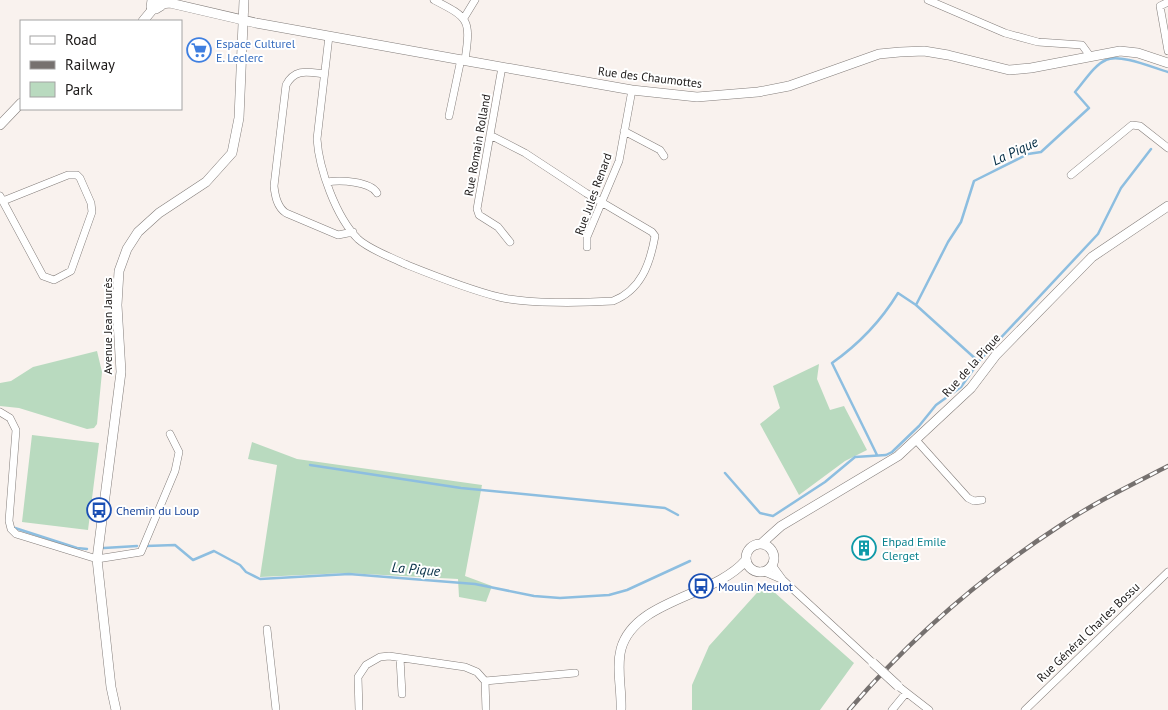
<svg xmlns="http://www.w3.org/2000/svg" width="1168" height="710" font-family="'PT Sans',sans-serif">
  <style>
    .green { fill: #b9dabf }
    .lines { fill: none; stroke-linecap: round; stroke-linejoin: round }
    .stream { stroke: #8dbee0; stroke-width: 2.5 }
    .minor-casing { stroke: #837d7a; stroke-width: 8 }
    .tertiary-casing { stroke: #837d7a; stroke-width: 10 }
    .minor { stroke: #fff; stroke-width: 7 }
    .tertiary { stroke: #fff; stroke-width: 9 }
    .rail-casing { stroke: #76716f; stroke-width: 4.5 }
    .rail { stroke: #fff; stroke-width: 2.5; stroke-dasharray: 8; stroke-linecap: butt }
    .tertiary-bridge-casing { stroke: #837d7a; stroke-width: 10; stroke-linecap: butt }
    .tertiary-bridge { stroke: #fff; stroke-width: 9 }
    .labels { text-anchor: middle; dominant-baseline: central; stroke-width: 4; stroke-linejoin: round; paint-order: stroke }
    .shop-label { font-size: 12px; fill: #366cbe; stroke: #fff; text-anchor: start }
    .street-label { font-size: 12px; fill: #1c1918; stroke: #fff }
    .transit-label { font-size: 12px; fill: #164399; stroke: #fff; text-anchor: start }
    .culture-label { font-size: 12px; fill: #0d838f; stroke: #fff; text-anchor: start }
    .water-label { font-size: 14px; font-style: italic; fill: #032c44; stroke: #fff }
  </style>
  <rect width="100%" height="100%" fill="#f9f2ee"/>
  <path class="green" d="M97,351L102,372L97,424L94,428L87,429L19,408L0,406V383L11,381L33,367Z
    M819,364L817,379L830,410L844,406L867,450L845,461L799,495L760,424L780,408L773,386Z
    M32,435L99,443L88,530L22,522Z
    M252,442L297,459L482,485L465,576L492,586L486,602L459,597L458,579L346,573L260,577L277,465L248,459Z
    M765,584L854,663L820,710H692V685L709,646Z"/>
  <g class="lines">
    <path class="stream" d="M916,305L979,362
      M877,455L832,363C859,344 881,321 898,293L916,305L948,242L961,222L974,181L1028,154L1041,152L1089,108L1075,92C1084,82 1094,65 1106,60C1119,53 1154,68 1168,72
      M310,465L461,488L665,508L678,515
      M725,473L760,513L773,516L825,482L855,457L886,455L892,452L919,426L936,405L961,387L980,360L1098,234L1121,188L1151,149
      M15,528L77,548L87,549
      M146,546L175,545L193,560L214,551L240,565L246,572L260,579L349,574L475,584L534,596L560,598L609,595L627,590L690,561
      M104,548L137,546"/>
    <g class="minor-casing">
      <path id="minor" d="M434,0C469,18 471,19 465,60
        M928,0L1005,33L1038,42L1082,45L1090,56
        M1168,2L1160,6L1168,51
        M464,18L475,0
        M329,36L317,139C319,169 336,217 358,239C370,250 391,257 405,264C435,276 467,289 499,297C527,304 582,303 613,301C641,290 650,264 655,236L652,232L586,193L525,153L490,135
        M502,67L477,209L479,215L498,227L510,242
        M324,74C308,72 295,68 286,85L274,186C275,196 277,207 286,213L338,235L353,232
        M449,116L461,59
        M624,131L660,150L664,156
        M1071,175L1132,125L1140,126L1168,148
        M327,182C340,180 370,181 377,193
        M0,196L43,276L54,280L71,271L92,212L91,203L80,178L77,175H68L3,201
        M587,247V237L619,161L632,90
        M0,412L10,418L16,430L9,521L11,529L16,534L97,559L141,552L175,471L179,452L170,434
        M916,440L968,498L974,501L982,500
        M772,565L783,580L873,663
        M762,571L781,579
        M267,629L276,710
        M400,658L402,694
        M485,681L575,673
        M898,686L929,710
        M359,710L358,677L366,665L380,657L389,656L465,667L477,672L485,681L486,710
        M892,710L906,693
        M1025,710L1168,572"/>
    </g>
    <g class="tertiary-casing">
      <path id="tertiary" d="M152,0L151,7L156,9L161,6L159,0
        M161,4L170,3L256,23L473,62L632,90L697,97L758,92L789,86L879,54L900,52L924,51L948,55L1009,70L1031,68L1120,51L1138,53L1168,63
        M143,21L153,9
        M0,125L21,103
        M761,544L781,526L898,456L971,388L996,355L1092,257L1168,206
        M746 558a14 14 0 1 1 28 0a14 14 0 1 1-28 0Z
        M116,710L111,687L97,559L121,372L117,305L119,271L127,249L138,232L159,213L206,182L232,153L239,118L244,0
        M621,710C622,690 616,668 621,649C635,599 715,597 746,560"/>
    </g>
    <use href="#minor" class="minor"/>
    <use href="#tertiary" class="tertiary"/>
    <g class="rail-casing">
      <path id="rail" d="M849,710C910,639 980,578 1058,527C1092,504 1131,485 1168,466"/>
    </g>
    <use href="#rail" class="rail"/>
    <g class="tertiary-bridge-casing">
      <path id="tertiary-bridge" d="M873,663L898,686"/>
    </g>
    <use href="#tertiary-bridge" class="tertiary-bridge"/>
  </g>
  <defs>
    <g id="supermarket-ring" transform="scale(1.25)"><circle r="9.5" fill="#fff" stroke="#3f7fe0" stroke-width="1.5"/><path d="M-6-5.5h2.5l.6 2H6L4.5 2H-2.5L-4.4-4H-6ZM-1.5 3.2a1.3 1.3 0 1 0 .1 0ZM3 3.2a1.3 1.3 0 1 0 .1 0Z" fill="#3f7fe0"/></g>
    <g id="bus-ring" transform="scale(1.25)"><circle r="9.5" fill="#fff" stroke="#1a4fb4" stroke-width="1.5"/><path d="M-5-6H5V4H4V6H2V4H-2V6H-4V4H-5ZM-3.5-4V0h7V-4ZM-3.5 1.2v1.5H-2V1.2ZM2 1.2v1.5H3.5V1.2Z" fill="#1a4fb4"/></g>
    <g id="building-ring" transform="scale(1.25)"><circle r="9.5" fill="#fff" stroke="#0f9aa8" stroke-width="1.5"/><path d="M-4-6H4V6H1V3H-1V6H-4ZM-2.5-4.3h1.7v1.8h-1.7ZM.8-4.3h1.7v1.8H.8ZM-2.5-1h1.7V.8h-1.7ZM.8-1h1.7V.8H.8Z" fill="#0f9aa8"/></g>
  </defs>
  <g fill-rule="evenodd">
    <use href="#supermarket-ring" x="199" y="50"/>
    <use href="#bus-ring" x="99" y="510"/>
    <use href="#building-ring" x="864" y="548"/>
    <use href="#bus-ring" x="701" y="586"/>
  </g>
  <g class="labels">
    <g class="shop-label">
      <text x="216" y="43">Espace Culturel<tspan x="216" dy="14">E. Leclerc</tspan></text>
    </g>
    <g class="street-label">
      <text transform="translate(650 77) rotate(7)">Rue des Chaumottes</text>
      <text transform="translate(477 145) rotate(-80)">Rue Romain Rolland</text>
      <text transform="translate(593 194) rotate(-70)">Rue Jules Renard</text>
      <text transform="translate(107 326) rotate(-90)">Avenue Jean Jaurès</text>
      <text transform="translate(971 365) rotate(-48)">Rue de la Pique</text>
      <text transform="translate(1088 632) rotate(-44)">Rue Général Charles Bossu</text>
    </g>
    <g class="transit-label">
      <text x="116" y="510">Chemin du Loup</text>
      <text x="718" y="586">Moulin Meulot</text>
    </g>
    <g class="culture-label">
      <text x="882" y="541">Ehpad Emile<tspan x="882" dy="14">Clerget</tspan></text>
    </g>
    <g class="water-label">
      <text transform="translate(1015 151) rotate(-25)">La Pique</text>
      <text transform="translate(416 569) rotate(5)">La Pique</text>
    </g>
  </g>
  <rect x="20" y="20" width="162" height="90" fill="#ffffff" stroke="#a4a3a3"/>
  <rect x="30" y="36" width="25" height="8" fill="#ffffff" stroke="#a4a3a3"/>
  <text x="65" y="45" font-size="15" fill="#1c1918">Road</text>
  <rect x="30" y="61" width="25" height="8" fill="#76716f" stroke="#a4a3a3"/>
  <text x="65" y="70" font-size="15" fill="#1c1918">Railway</text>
  <rect x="30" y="82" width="25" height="15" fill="#b9dabf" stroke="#a4a3a3"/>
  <text x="65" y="95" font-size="15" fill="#1c1918">Park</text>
</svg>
